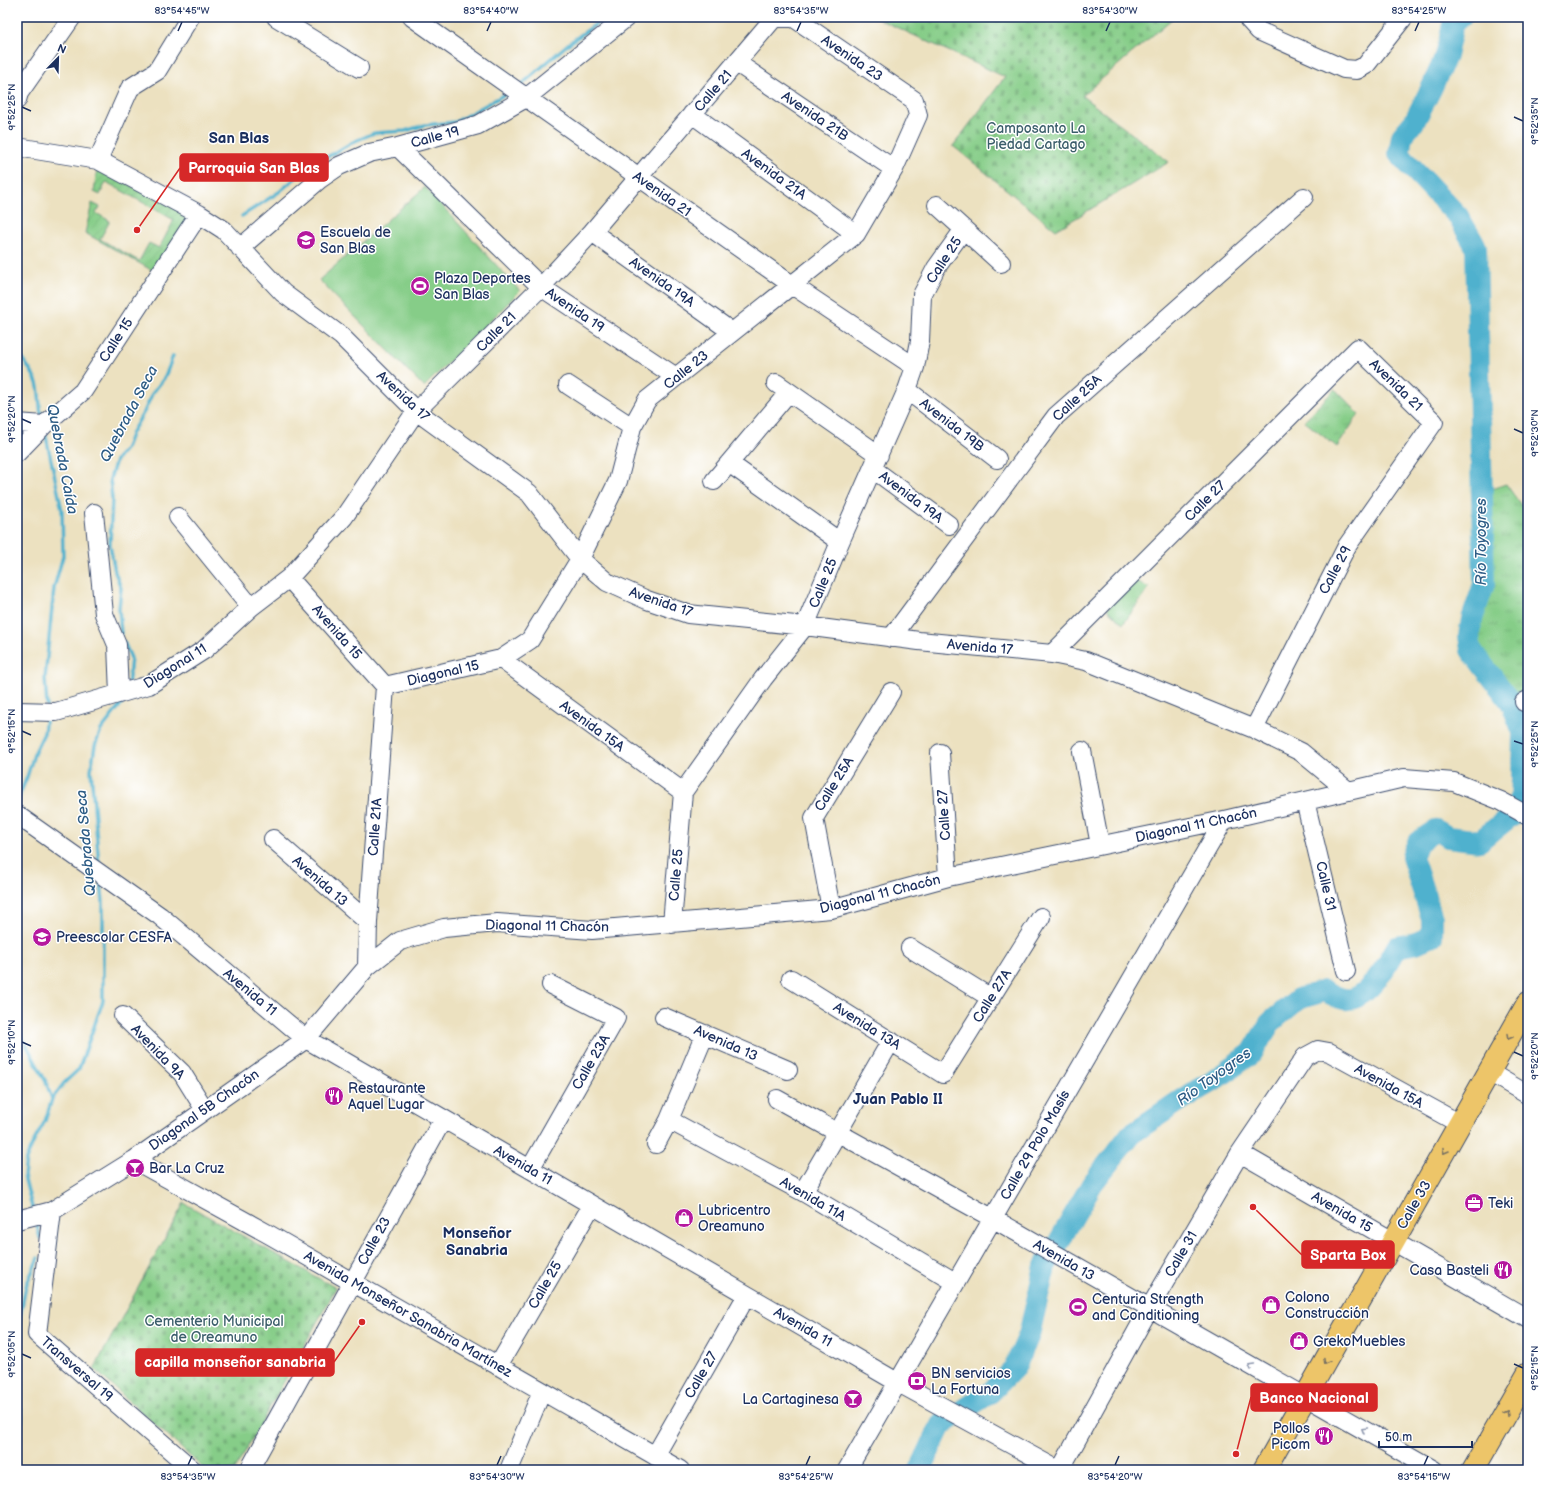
<svg xmlns="http://www.w3.org/2000/svg" width="1545" height="1487" font-family="'Balsamiq Sans',sans-serif">
  <style>
    .grass { fill: url(#grass-tufts); stroke: #507e73 }
    .cemetery { fill: url(#cemetery-stones); stroke: #507e73 }
    .garden { fill: url(#garden-furrows); stroke: #507e73 }
    .pitch { fill: #86cd88; stroke: #507e73 }
    .lines { fill: none; stroke-linecap: round; stroke-linejoin: round }
    .stream { stroke: #4fb1ce; stroke-width: 3.5 }
    .river { stroke: #4fb1ce; stroke-width: 22 }
    .minor-casing { stroke: #3a4a6d; stroke-width: 20 }
    .major-casing { stroke: #3a4a6d; stroke-width: 24 }
    .minor { stroke: #fff; stroke-width: 18 }
    .major { stroke: #edc569; stroke-width: 22 }
    .oneway { stroke: #797263 }
    .oneway2 { stroke: #8d97ae }
    .ticks { fill: none; stroke: #1b2f5e; stroke-width: 1.5 }
    .labels { text-anchor: middle; dominant-baseline: central; stroke-width: 3; stroke-linejoin: round; paint-order: stroke }
    .street-label { font-size: 14px; fill: #1b2f5e; stroke: #fff }
    .park-label { font-size: 14px; fill: #3b5e6b; stroke: #fff }
    .poi-label { font-size: 14px; fill: #1b2f5e; stroke: #fff; text-anchor: start }
    .neighbourhood-label { font-size: 15px; font-weight: bold; fill: #1b2f5e; stroke: #fff }
    .water-label { font-size: 15px; font-style: italic; fill: #2d5c85; stroke: #fff }
    .leader { fill: none; stroke: #d62828; stroke-width: 1.5 }
    .callout-dot { fill: #d62828; stroke: #fff; stroke-width: 1.5 }
    .callout { fill: #d62828; stroke: #d62828; stroke-width: 1.5 }
    .callout-label { font-size: 15px; text-anchor: middle; font-weight: bold; fill: #fff }
    .neatline { fill: none; stroke: #1b2f5e; stroke-width: 1.5 }
    .ticks-label { font-size: 10px; text-anchor: middle; fill: #1b2f5e }
  </style>
  <defs>
    <pattern id="grass-tufts" width="24" height="20" patternUnits="userSpaceOnUse"><rect width="24" height="20" fill="#86cd88"/><path d="M3 7l-1-3M5 7V3M7 7l1-3M15 17l-1-3M17 17v-4M19 17l1-3" fill="none" stroke="#73b078"/></pattern>
    <pattern id="cemetery-stones" width="16" height="16" patternUnits="userSpaceOnUse"><rect width="16" height="16" fill="#86cd88"/><path d="M2 7V4a2 2 0 0 1 4 0v3zM10 15v-3a2 2 0 0 1 4 0v3z" fill="#73b078"/></pattern>
    <pattern id="garden-furrows" width="10" height="10" patternUnits="userSpaceOnUse"><rect width="10" height="10" fill="#86cd88"/><path d="M-1 1l2-2M0 10L10 0M9 11l2-2" fill="none" stroke="#73b078"/></pattern>
  </defs>
  <rect width="100%" height="100%" fill="#fff"/>
  <filter id="ink" filterUnits="userSpaceOnUse"><feTurbulence type="fractalNoise" baseFrequency=".025" numOctaves="2"/><feDisplacementMap in="SourceGraphic" scale="8" xChannelSelector="R" yChannelSelector="G"/><feConvolveMatrix kernelMatrix="1 2 1 2 8 2 1 2 1" color-interpolation-filters="sRGB"/></filter>
  <filter id="wash" filterUnits="userSpaceOnUse"><feTurbulence type="fractalNoise" baseFrequency=".012" numOctaves="4" result="noise"/><feDisplacementMap in="SourceGraphic" scale="16" xChannelSelector="R" yChannelSelector="G"/><feGaussianBlur stdDeviation="0.9" result="paint"/><feColorMatrix in="noise" values="0 0 0 0 0 0 0 0 0 0 0 0 0 0 0 0 0 1.4 0 .05"/><feComposite in="paint" operator="in"/></filter>
  <g filter="url(#wash)">
    <rect width="100%" height="100%" fill="#ece1c0"/>
    <path class="grass" d="M1335,389L1359,414L1337,447L1304,421Z
      M1506,484L1528,515V692L1510,702L1471,650L1469,636L1472,620L1485,584L1482,492Z
      M1135,580L1149,588L1123,624L1107,609Z"/>
    <path class="cemetery" d="M874,17H1174L1082,96L1169,162L1056,230L953,146L1005,77Z
      M184,1203L336,1288L235,1470H205L94,1369Z"/>
    <path class="garden" d="M97,168L191,216L155,272L85,233L92,203L100,207L96,213L110,221L100,239L139,261L149,243L159,248L174,220L106,182L100,195L94,192Z"/>
    <path class="pitch" d="M425,187L520,291L424,387L319,280Z"/>
    <g class="lines">
      <path class="stream" d="M520,86L568,44L606,17
        M242,216L279,192L305,170L353,142L374,133L405,131L425,125L455,122L509,92
        M17,352C23,359 37,378 38,387C40,398 39,408 42,418
        M45,432L62,510L63,556L54,588L45,678L47,706
        M121,634L119,608L121,588L115,572L110,545L112,499L110,479L116,460L126,448L132,432L145,410L152,394L165,377L173,356
        M124,642L131,658L128,686
        M17,809L20,794L27,777L34,754L44,733L46,717
        M99,865L91,770L95,746L101,730L126,698
        M17,1027L46,1082L52,1099
        M33,1211L24,1176L26,1159L34,1141L45,1121L52,1099L64,1083L79,1069L103,1001V902L101,881
        M36,1221L40,1238
        M17,1332L26,1286L38,1258
        M17,1394L22,1415L19,1447L17,1451"/>
      <path class="river" d="M920,1470L941,1425L991,1392L1015,1367L1029,1335L1045,1266L1092,1184L1131,1134L1181,1100L1212,1082L1252,1053L1270,1023L1298,999L1324,991C1330,993 1337,998 1344,999C1366,1003 1388,964 1397,947L1416,943L1432,936V918L1412,857L1418,842L1436,830L1448,837L1480,841L1512,815L1521,796L1522,779L1523,732L1511,702L1471,650L1469,636L1472,619L1484,584L1476,247L1458,216L1399,154L1402,136L1414,122L1431,89L1446,56L1453,24L1461,17"/>
    </g>
  </g>
  <g filter="url(#ink)">
    <g class="lines">
      <g class="minor-casing">
        <path id="minor" d="M276,17L359,68
          M412,17L792,285L915,367
          M1248,17L1249,20L1259,31L1344,69L1357,70L1366,65L1404,17
          M737,63L894,169
          M17,100L19,93L72,17
          M692,114L856,234
          M17,147L98,160L199,214L224,230L283,293L341,336L416,411L529,493L580,559L607,582L647,600L688,614L805,626L919,641L1052,654L1086,661L1254,729L1301,752L1347,790
          M398,147L541,287L676,377
          M98,160L130,88L157,71L190,17
          M937,205L1001,263
          M592,232L732,332
          M240,248L320,179L339,166L369,153L398,147L478,125L526,98L627,17
          M776,383L879,455
          M568,385L632,427
          M907,390L997,459
          M17,423L44,425
          M17,453L44,425L83,391L199,214
          M729,463L840,542
          M873,469L949,525
          M714,481L789,392
          M94,513L104,614L117,645L119,694
          M178,517L251,607
          M289,578L385,686
          M891,638L1056,416L1304,197
          M1052,654L1358,348L1434,422L1347,546L1254,729
          M501,659L683,792
          M1524,702L1528,700
          M17,711L56,712L149,685L204,650L251,607L289,578L344,517L416,411L541,287L592,232L774,18H794L914,100L918,115L894,169L856,234L647,400L632,427L618,481L580,559L530,640L501,659L385,686
          M1082,751L1100,845
          M940,753L948,877
          M1305,801L1346,971
          M17,815L160,916L306,1039L897,1382L1058,1470
          M273,839L368,922
          M831,909L814,818L891,692
          M672,924L683,792L763,679L805,626L840,542L907,390L915,367L920,341L922,295L936,268L964,229
          M910,948L991,998
          M367,967L368,922L385,686
          M791,979L943,1074L1041,917
          M123,1016L182,1073L205,1110
          M664,1017L788,1070
          M1489,1072L1528,1095
          M777,1099L992,1218L1434,1470
          M669,1120L803,1192L955,1282
          M656,1144L669,1120L705,1034
          M1240,1153L1528,1319
          M134,1160L270,1235L680,1470
          M530,1169L616,1018L551,985
          M803,1192L891,1041
          M52,1211L37,1334L193,1470
          M17,1220L52,1211L134,1160L306,1039L367,967L400,941L444,928L497,923L592,930L831,909L948,877L1224,820L1404,778L1454,782L1501,801L1528,816
          M498,1366L592,1205
          M655,1456L747,1295
          M249,1470L443,1119
          M509,1470L542,1391
          M847,1470L1224,820
          M1060,1470L1149,1309L1240,1153L1305,1057L1318,1050L1329,1052L1460,1124"/>
      </g>
      <g class="major-casing">
        <path id="major" d="M1264,1470L1528,1003
          M1473,1470L1528,1374"/>
      </g>
      <use href="#minor" class="minor"/>
      <use href="#major" class="major"/>
    </g>
    <defs><path id="oneway-chevron" d="M-2-3.5L2.5 0L-2 3.5" fill="none" stroke-width="1.6" stroke-linecap="round" stroke-linejoin="round"/></defs>
    <g class="oneway">
      <use href="#oneway-chevron" transform="translate(1509 1037) rotate(120)"/>
      <use href="#oneway-chevron" transform="translate(1445 1151) rotate(120)"/>
      <use href="#oneway-chevron" transform="translate(1326 1361) rotate(119)"/>
      <use href="#oneway-chevron" transform="translate(1506 1412) rotate(-60)"/>
    </g>
    <g class="oneway2">
      <use href="#oneway-chevron" transform="translate(1251 1366) rotate(-150)"/>
      <use href="#oneway-chevron" transform="translate(1364 1430) rotate(-150)"/>
    </g>
  </g>
  <path class="ticks" d="M178,31L182,22M487,31L491,22M797,31L801,22M1106,31L1110,22M1415,31L1419,22M22,107L31,111M1514,117L1523,121M22,419L31,423M1514,429L1523,433M22,731L31,735M1514,741L1523,744M22,1042L31,1046M1514,1052L1523,1056M22,1354L31,1358M1514,1364L1523,1368M188,1465L192,1456M497,1465L501,1456M806,1465L810,1456M1115,1465L1119,1456M1424,1465L1428,1456"/>
  <defs>
    <g id="school-disc" transform="scale(1)"><circle r="9.5" fill="#b5179e" stroke="#fff"/><path d="M0-5L7-2L0 1L-7-2ZM-4 1L0 2.5L4 1V4Q0 6-4 4Z" fill="#fff"/></g>
    <g id="stadium-disc" transform="scale(1)"><circle r="9.5" fill="#b5179e" stroke="#fff"/><path d="M0-5a6.5 5 0 1 0 0 10a6.5 5 0 1 0 0-10ZM-3.5-1.8h7v3.6h-7Z" fill="#fff"/></g>
    <g id="restaurant-disc" transform="scale(1)"><circle r="9.5" fill="#b5179e" stroke="#fff"/><path d="M-5-6h1v4h1v-4h1v4h1v-4h1v5L-1.5 .5V6h-2V.5L-5-1ZM5-6V6H3V1.5H1.5Q1.5-4 5-6Z" fill="#fff"/></g>
    <g id="bar-disc" transform="scale(1)"><circle r="9.5" fill="#b5179e" stroke="#fff"/><path d="M-6-5H6L.8 .8V4.5H3.5V6h-7V4.5H-.8V.8Z" fill="#fff"/></g>
    <g id="office-disc" transform="scale(1)"><circle r="9.5" fill="#b5179e" stroke="#fff"/><path d="M-6-3h4V-5.5h4V-3h4V5H-6ZM-1-4.5V-3h2v-1.5ZM-6 0V1H6V0Z" fill="#fff"/></g>
    <g id="shop-disc" transform="scale(1)"><circle r="9.5" fill="#b5179e" stroke="#fff"/><path d="M-5-2.5h2.3a2.7 3.5 0 0 1 5.4 0H5L5.5 6h-11ZM-1.5-2.5h3a1.5 2.3 0 0 0-3 0Z" fill="#fff"/></g>
    <g id="bank-disc" transform="scale(1)"><circle r="9.5" fill="#b5179e" stroke="#fff"/><path d="M-6-4H6V4H-6ZM0-2.3a2.3 2.3 0 1 0 0 4.6a2.3 2.3 0 1 0 0-4.6Z" fill="#fff"/></g>
  </defs>
  <g fill-rule="evenodd">
    <use href="#school-disc" x="306" y="240"/>
    <use href="#stadium-disc" x="420" y="286"/>
    <use href="#school-disc" x="42" y="937"/>
    <use href="#restaurant-disc" x="334" y="1096"/>
    <use href="#bar-disc" x="135" y="1168"/>
    <use href="#office-disc" x="1474" y="1203"/>
    <use href="#shop-disc" x="684" y="1218"/>
    <use href="#restaurant-disc" x="1503" y="1270"/>
    <use href="#shop-disc" x="1271" y="1305"/>
    <use href="#stadium-disc" x="1078" y="1307"/>
    <use href="#shop-disc" x="1299" y="1341"/>
    <use href="#bank-disc" x="917" y="1381"/>
    <use href="#bar-disc" x="853" y="1399"/>
    <use href="#restaurant-disc" x="1324" y="1436"/>
  </g>
  <g class="labels">
    <g class="street-label">
      <text transform="translate(852 58) rotate(34)">Avenida 23</text>
      <text transform="translate(713 91) rotate(-49)">Calle 21</text>
      <text transform="translate(815 116) rotate(34)">Avenida 21B</text>
      <text transform="translate(435 137) rotate(-15)">Calle 19</text>
      <text transform="translate(774 174) rotate(36)">Avenida 21A</text>
      <text transform="translate(662 194) rotate(35)">Avenida 21</text>
      <text transform="translate(944 260) rotate(-57)">Calle 25</text>
      <text transform="translate(662 282) rotate(35)">Avenida 19A</text>
      <text transform="translate(575 310) rotate(34)">Avenida 19</text>
      <text transform="translate(496 332) rotate(-45)">Calle 21</text>
      <text transform="translate(116 340) rotate(-57)">Calle 15</text>
      <text transform="translate(686 370) rotate(-39)">Calle 23</text>
      <text transform="translate(1396 385) rotate(44)">Avenida 21</text>
      <text transform="translate(403 396) rotate(43)">Avenida 17</text>
      <text transform="translate(1077 398) rotate(-43)">Calle 25A</text>
      <text transform="translate(952 425) rotate(38)">Avenida 19B</text>
      <text transform="translate(911 497) rotate(37)">Avenida 19A</text>
      <text transform="translate(1205 501) rotate(-45)">Calle 27</text>
      <text transform="translate(1335 570) rotate(-62)">Calle 29</text>
      <text transform="translate(823 583) rotate(-68)">Calle 25</text>
      <text transform="translate(661 602) rotate(19)">Avenida 17</text>
      <text transform="translate(337 632) rotate(49)">Avenida 15</text>
      <text transform="translate(980 647) rotate(5)">Avenida 17</text>
      <text transform="translate(175 666) rotate(-32)">Diagonal 11</text>
      <text transform="translate(443 673) rotate(-13)">Diagonal 15</text>
      <text transform="translate(592 726) rotate(36)">Avenida 15A</text>
      <text transform="translate(834 784) rotate(-58)">Calle 25A</text>
      <text transform="translate(944 815) rotate(-94)">Calle 27</text>
      <text transform="translate(1196 825) rotate(-12)">Diagonal 11 Chacón</text>
      <text transform="translate(375 827) rotate(-86)">Calle 21A</text>
      <text transform="translate(676 875) rotate(-85)">Calle 25</text>
      <text transform="translate(320 881) rotate(41)">Avenida 13</text>
      <text transform="translate(1326 886) rotate(77)">Calle 31</text>
      <text transform="translate(880 894) rotate(-14)">Diagonal 11 Chacón</text>
      <text transform="translate(547 926) rotate(1)">Diagonal 11 Chacón</text>
      <text transform="translate(250 992) rotate(40)">Avenida 11</text>
      <text transform="translate(992 996) rotate(-58)">Calle 27A</text>
      <text transform="translate(867 1026) rotate(32)">Avenida 13A</text>
      <text transform="translate(726 1043) rotate(24)">Avenida 13</text>
      <text transform="translate(158 1052) rotate(46)">Avenida 9A</text>
      <text transform="translate(591 1062) rotate(-60)">Calle 23A</text>
      <text transform="translate(1389 1086) rotate(29)">Avenida 15A</text>
      <text transform="translate(204 1110) rotate(-35)">Diagonal 5B Chacón</text>
      <text transform="translate(1035 1145) rotate(-60)">Calle 29 Polo Masís</text>
      <text transform="translate(523 1165) rotate(30)">Avenida 11</text>
      <text transform="translate(813 1199) rotate(30)">Avenida 11A</text>
      <text transform="translate(1414 1205) rotate(-60)">Calle 33</text>
      <text transform="translate(1342 1212) rotate(30)">Avenida 15</text>
      <text transform="translate(374 1241) rotate(-61)">Calle 23</text>
      <text transform="translate(1181 1254) rotate(-60)">Calle 31</text>
      <text transform="translate(1064 1260) rotate(30)">Avenida 13</text>
      <text transform="translate(545 1285) rotate(-60)">Calle 25</text>
      <text transform="translate(408 1314) rotate(30)">Avenida Monseñor Sanabria Martínez</text>
      <text transform="translate(803 1327) rotate(30)">Avenida 11</text>
      <text transform="translate(77 1369) rotate(41)">Transversal 19</text>
      <text transform="translate(701 1375) rotate(-60)">Calle 27</text>
    </g>
    <g class="park-label">
      <text x="1036" y="128">Camposanto La<tspan x="1036" dy="16">Piedad Cartago</tspan></text>
      <text x="214" y="1321">Cementerio Municipal<tspan x="214" dy="16">de Oreamuno</tspan></text>
    </g>
    <g class="poi-label">
      <text x="320" y="232">Escuela de<tspan x="320" dy="16">San Blas</tspan></text>
      <text x="434" y="278">Plaza Deportes<tspan x="434" dy="16">San Blas</tspan></text>
      <text x="56" y="937">Preescolar CESFA</text>
      <text x="348" y="1088">Restaurante<tspan x="348" dy="16">Aquel Lugar</tspan></text>
      <text x="149" y="1168">Bar La Cruz</text>
      <text x="1488" y="1203">Teki</text>
      <text x="698" y="1210">Lubricentro<tspan x="698" dy="16">Oreamuno</tspan></text>
      <text x="1489" y="1270" text-anchor="end">Casa Basteli</text>
      <text x="1285" y="1297">Colono<tspan x="1285" dy="16">Construcción</tspan></text>
      <text x="1092" y="1299">Centuria Strength<tspan x="1092" dy="16">and Conditioning</tspan></text>
      <text x="1313" y="1341">GrekoMuebles</text>
      <text x="931" y="1373">BN servicios<tspan x="931" dy="16">La Fortuna</tspan></text>
      <text x="839" y="1399" text-anchor="end">La Cartaginesa</text>
      <text x="1310" y="1428" text-anchor="end">Pollos<tspan x="1310" dy="16">Picom</tspan></text>
    </g>
    <g class="neighbourhood-label">
      <text x="239" y="138">San Blas</text>
      <text x="898" y="1099">Juan Pablo II</text>
      <text x="477" y="1233">Monseñor<tspan x="477" dy="17">Sanabria</tspan></text>
    </g>
    <g class="water-label">
      <text transform="translate(129 414) rotate(-62)">Quebrada Seca</text>
      <text transform="translate(62 459) rotate(79)">Quebrada Caída</text>
      <text transform="translate(1481 542) rotate(-90)">Río Toyogres</text>
      <text transform="translate(86 843) rotate(-95)">Quebrada Seca</text>
      <text transform="translate(1214 1077) rotate(-36)">Río Toyogres</text>
    </g>
  </g>
  <path class="leader" d="M137 230L180 168M1253 1207L1302 1255M362 1322L334 1362M1236 1454L1251 1397"/>
  <g class="callout-dot">
    <circle cx="137" cy="230" r="4"/>
    <circle cx="1253" cy="1207" r="4"/>
    <circle cx="362" cy="1322" r="4"/>
    <circle cx="1236" cy="1454" r="4"/>
  </g>
  <g class="callout">
    <rect x="180" y="154" width="148" height="27" rx="4"/>
    <rect x="1302" y="1241" width="92" height="27" rx="4"/>
    <rect x="136" y="1349" width="198" height="27" rx="4"/>
    <rect x="1251" y="1384" width="126" height="27" rx="4"/>
  </g>
  <g class="callout-label">
    <text x="254" y="173">Parroquia San Blas</text>
    <text x="1348" y="1260">Sparta Box</text>
    <text x="235" y="1367">capilla monseñor sanabria</text>
    <text x="1314" y="1403">Banco Nacional</text>
  </g>
  <rect width="1545" height="1487" fill="none" stroke="#fff" stroke-width="44"/>
  <g transform="translate(58 58) rotate(23)" stroke="#ffffff" stroke-width="3" paint-order="stroke">
  <path d="M0-3L7 15L0 10L-7 15Z" fill="#1b2f5e"/>
  <text y="-6" font-size="11" font-weight="bold" text-anchor="middle" fill="#1b2f5e">N</text>
  </g>
  <path d="M1379 1441v6h93v-6" fill="none" stroke="#1b2f5e" stroke-width="2"/>
  <text x="1385" y="1441" font-size="12" fill="#1b2f5e" stroke="#ffffff" stroke-width="3" paint-order="stroke">50 m</text>
  <rect x="22" y="22" width="1501" height="1443" class="neatline"/>
  <g class="ticks-label">
    <text x="182" y="14">83°54'45"W</text>
    <text x="491" y="14">83°54'40"W</text>
    <text x="801" y="14">83°54'35"W</text>
    <text x="1110" y="14">83°54'30"W</text>
    <text x="1419" y="14">83°54'25"W</text>
    <text transform="translate(11 107) rotate(-90)" y="4">9°52'25"N</text>
    <text transform="translate(1534 121) rotate(-90)" y="4">9°52'35"N</text>
    <text transform="translate(11 419) rotate(-90)" y="4">9°52'20"N</text>
    <text transform="translate(1534 433) rotate(-90)" y="4">9°52'30"N</text>
    <text transform="translate(11 731) rotate(-90)" y="4">9°52'15"N</text>
    <text transform="translate(1534 744) rotate(-90)" y="4">9°52'25"N</text>
    <text transform="translate(11 1042) rotate(-90)" y="4">9°52'10"N</text>
    <text transform="translate(1534 1056) rotate(-90)" y="4">9°52'20"N</text>
    <text transform="translate(11 1354) rotate(-90)" y="4">9°52'05"N</text>
    <text transform="translate(1534 1368) rotate(-90)" y="4">9°52'15"N</text>
    <text x="188" y="1480">83°54'35"W</text>
    <text x="497" y="1480">83°54'30"W</text>
    <text x="806" y="1480">83°54'25"W</text>
    <text x="1115" y="1480">83°54'20"W</text>
    <text x="1424" y="1480">83°54'15"W</text>
  </g>
</svg>
